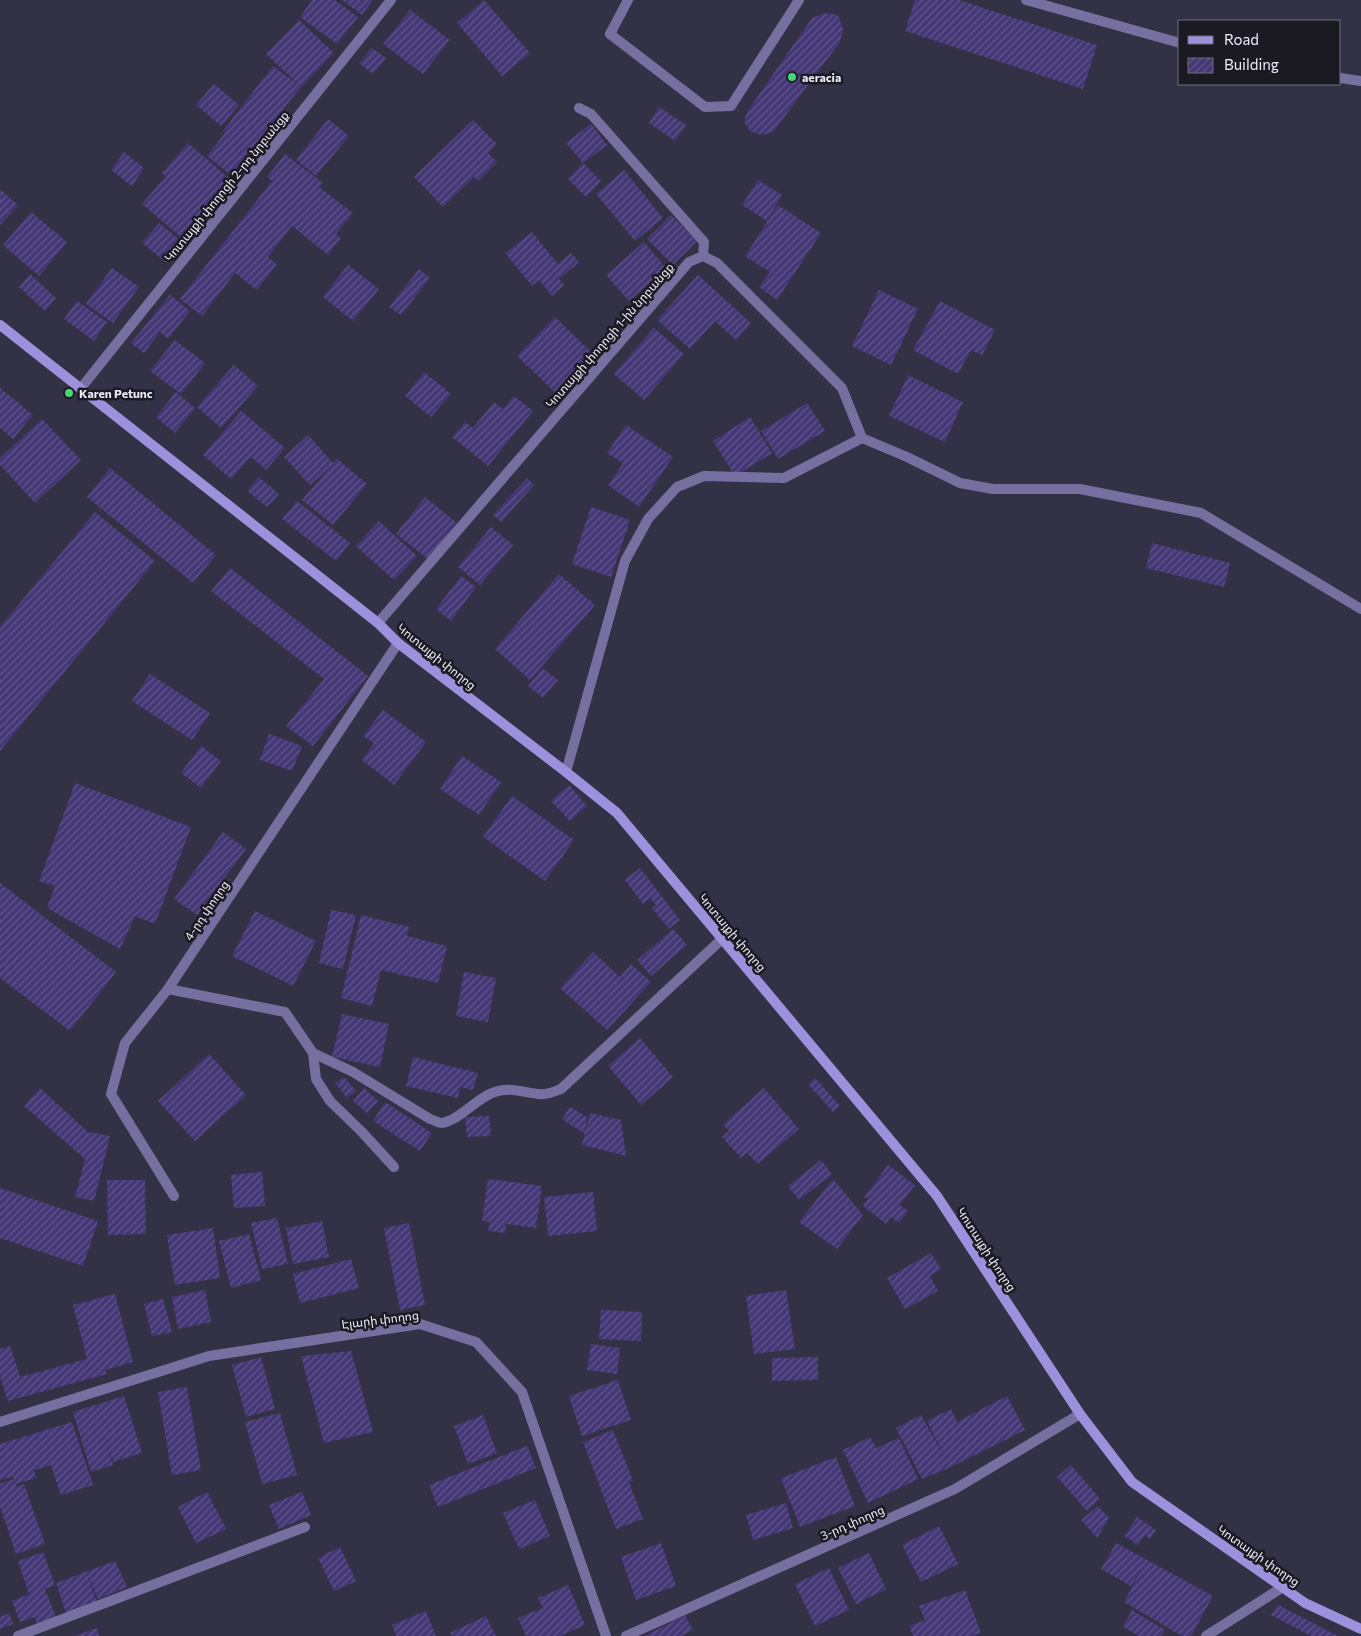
<svg xmlns="http://www.w3.org/2000/svg" width="1361" height="1636" font-family="Commissioner,'Noto Sans Armenian',sans-serif">
  <style>
    .building { fill: url(#building-hatch) }
    .lines { fill: none; stroke-linecap: round; stroke-linejoin: round }
    .service { stroke: #776fa0; stroke-width: 10 }
    .minor { stroke: #776fa0; stroke-width: 10 }
    .secondary { stroke: #9d90dd; stroke-width: 10 }
    .poi-dot { fill: #46d779; stroke: #1b1a23; stroke-width: 2 }
    .labels { text-anchor: middle; dominant-baseline: central; stroke-width: 5; stroke-linejoin: round; paint-order: stroke }
    .poi-label { font-size: 12px; font-weight: bold; fill: #edebf9; stroke: #1b1a23; text-anchor: start }
    .street-label { font-size: 12px; fill: #edebf9; stroke: #1b1a23 }
  </style>
  <defs>
    <pattern id="building-hatch" width="6" height="6" patternUnits="userSpaceOnUse" patternTransform="scale(1.25)"><rect width="6" height="6" fill="#453776"/><path d="M-1 1l2-2M0 6l6-6M5 7l2-2" fill="none" stroke="#60548a"/></pattern>
  </defs>
  <rect width="100%" height="100%" fill="#333145"/>
  <path class="building" d="M312,0H335L358,17L337,44L300,17Z
    M342,0H373L362,15Z
    M484,0L530,53L502,76L457,23Z
    M915,0H959L1097,45L1083,89L905,31Z
    M410,10L450,40L423,74L383,44Z
    M825,13L838,15L843,30L840,42L773,132L762,135L750,131L744,122L747,112L812,18Z
    M299,20L334,53L301,87L231,175L207,156L225,133L223,131L273,66L299,85L266,54Z
    M372,48L386,58L373,74L359,63Z
    M214,84L239,105L221,126L196,105Z
    M659,107L686,125L675,141L649,123Z
    M328,119L349,136L316,176L296,160Z
    M473,120L497,144L488,153L497,162L478,181L474,177L443,207L414,177Z
    M591,124L607,145L583,163L566,143Z
    M188,143L230,179L181,237L142,204L166,176L162,173Z
    M124,152L144,168L132,186L111,170Z
    M285,154L323,183L319,187L353,213L336,234L341,238L328,255L292,226L268,257L277,264L257,290L235,273L202,316L180,299L272,181L267,177Z
    M583,163L601,181L586,197L568,179Z
    M624,170L663,218L635,241L596,194Z
    M758,180L782,195L767,221L742,205Z
    M0,189L18,205L0,225Z
    M778,205L821,233L777,300L759,287L770,272L745,256Z
    M31,212L67,242L39,276L3,245Z
    M671,215L697,241L673,265L647,239Z
    M159,223L184,243L167,263L142,243Z
    M532,232L558,264L571,253L579,262L559,279L564,285L552,296L539,280L532,286L505,253Z
    M644,242L666,268L629,301L606,275Z
    M348,265L379,289L353,321L323,297Z
    M112,268L139,287L113,323L86,304Z
    M419,269L430,278L401,315L389,307Z
    M30,274L56,298L45,311L19,287Z
    M698,275L751,323L736,340L715,321L690,349L657,320Z
    M879,290L918,309L891,365L852,346Z
    M170,295L190,311L168,339L160,332L144,353L131,343Z
    M77,301L107,322L94,341L64,319Z
    M940,301L995,330L982,355L971,350L958,374L913,350Z
    M555,317L595,356L558,395L517,356Z
    M654,328L684,354L644,400L614,374Z
    M175,340L205,363L181,394L150,371Z
    M234,365L258,386L221,428L197,407Z
    M424,372L451,394L431,417L405,396Z
    M908,375L963,402L945,442L889,416Z
    M0,388L33,415L13,439L0,428Z
    M176,392L195,408L175,433L156,417Z
    M514,396L533,411L488,466L452,437L465,422L473,428L494,402L503,409Z
    M807,403L825,431L778,459L761,431Z
    M241,411L285,448L266,470L251,457L231,479L203,455Z
    M750,417L772,453L735,476L713,441Z
    M42,419L81,460L35,503L0,465V458Z
    M626,425L673,457L639,507L608,485L623,463L607,453Z
    M308,435L333,463L337,459L367,484L333,525L302,500L331,466L310,485L284,457Z
    M110,468L216,555L193,583L87,497Z
    M259,477L279,494L267,507L247,491Z
    M527,478L534,485L501,522L493,515Z
    M425,497L457,523L428,559L396,534Z
    M297,501L350,543L336,561L282,519Z
    M591,507L630,520L611,577L572,564Z
    M95,512L155,561L0,751V627Z
    M379,521L417,556L394,580L356,546Z
    M491,527L513,545L480,585L458,567Z
    M1152,543L1230,563L1224,587L1146,568Z
    M230,568L368,676L313,746L286,726L324,679L211,591Z
    M559,574L595,605L530,680L495,649Z
    M461,576L476,587L451,621L436,609Z
    M542,668L558,680L543,698L528,686Z
    M150,674L210,713L192,740L132,701Z
    M383,710L426,742L394,785L362,760L374,743L363,736Z
    M269,734L302,746L292,771L260,760Z
    M201,746L221,761L201,788L181,773Z
    M462,756L501,782L479,815L440,789Z
    M75,783L191,827L155,924L135,916L120,949L47,908L55,886L39,881Z
    M569,785L587,806L570,821L551,801Z
    M512,796L574,840L545,881L483,837Z
    M223,832L246,849L197,915L174,899Z
    M640,868L680,920L669,929L652,908L656,905L650,898L643,904L625,880Z
    M0,883L116,972L70,1031L0,978Z
    M331,910L356,915L343,969L319,963Z
    M255,911L316,941L293,986L232,956Z
    M361,915L409,927L407,936L447,946L438,983L381,970L372,1006L341,998Z
    M673,929L687,945L651,976L637,960Z
    M593,952L620,977L631,964L651,982L607,1030L560,988Z
    M464,972L496,978L488,1022L456,1016Z
    M342,1014L389,1024L380,1067L332,1057Z
    M640,1038L673,1077L641,1105L608,1066Z
    M209,1054L246,1095L195,1141L158,1101Z
    M413,1057L478,1073L473,1090L460,1087L458,1098L406,1086Z
    M344,1077L356,1091L347,1098L335,1083Z
    M815,1078L840,1106L833,1112L808,1084Z
    M40,1088L90,1134L91,1132L110,1136L94,1201L75,1197L85,1159L24,1106Z
    M364,1088L378,1101L367,1113L353,1101Z
    M764,1088L799,1129L758,1164L747,1153L741,1158L722,1137L729,1131L723,1124Z
    M385,1102L432,1133L420,1151L373,1121Z
    M570,1107L587,1117L585,1134L562,1119Z
    M590,1113L621,1120L626,1156L582,1145Z
    M489,1116L491,1136L467,1137L465,1117Z
    M821,1160L832,1174L799,1200L788,1186Z
    M888,1165L915,1185L900,1205L908,1211L899,1223L891,1217L886,1224L863,1206L868,1199L864,1197Z
    M262,1172L265,1206L234,1208L231,1175Z
    M488,1179L542,1186L536,1228L506,1224L505,1233L488,1231L490,1222L482,1221Z
    M833,1179L863,1215L837,1249L799,1222Z
    M107,1180H145L146,1234L108,1235Z
    M0,1188L98,1221L83,1266L0,1238Z
    M593,1192L597,1231L548,1236L544,1197Z
    M277,1218L288,1264L262,1269L251,1223Z
    M322,1221L329,1257L293,1264L286,1228Z
    M409,1223L425,1305L400,1310L384,1228Z
    M213,1228L220,1278L175,1285L167,1235Z
    M249,1234L261,1280L231,1288L219,1241Z
    M931,1253L941,1269L930,1276L938,1291L905,1309L887,1278Z
    M351,1259L359,1288L300,1303L293,1274Z
    M205,1290L211,1322L178,1329L172,1297Z
    M786,1290L795,1349L754,1354L746,1296Z
    M115,1294L133,1362L105,1370L107,1374L8,1401L0,1377V1349L10,1346L20,1377L87,1359L73,1305Z
    M163,1299L172,1332L152,1336L144,1304Z
    M601,1310L642,1312L641,1341L599,1339Z
    M591,1344L620,1348L617,1374L587,1370Z
    M351,1351L373,1432L324,1443L301,1356Z
    M261,1357L275,1409L246,1417L232,1365Z
    M818,1357V1380L772,1381V1358Z
    M618,1380L631,1420L582,1436L569,1396Z
    M187,1387L201,1470L172,1475L158,1392Z
    M124,1396L142,1453L113,1462L104,1435L113,1465L91,1472L73,1412Z
    M1007,1396L1025,1430L951,1467L922,1479L896,1428L921,1415L946,1459L927,1421L951,1409L957,1422Z
    M280,1413L297,1475L262,1484L245,1422Z
    M483,1415L497,1453L468,1464L454,1426Z
    M72,1422L93,1485L61,1495L46,1451L51,1465L34,1470L36,1478L16,1484L17,1487L24,1484L45,1544L16,1554L0,1506V1484L14,1479L13,1477L0,1480V1444Z
    M613,1430L633,1481L629,1482L643,1519L616,1529L583,1442Z
    M870,1437L876,1448L899,1438L918,1479L868,1503L843,1450Z
    M527,1446L536,1468L438,1507L429,1485Z
    M836,1457L855,1506L800,1527L781,1478Z
    M1071,1465L1100,1499L1087,1511L1057,1477Z
    M207,1492L226,1529L196,1543L178,1507Z
    M302,1492L311,1515L279,1529L269,1505Z
    M535,1500L550,1536L519,1549L503,1513Z
    M786,1503L793,1528L753,1540L746,1515Z
    M1098,1506L1109,1518L1097,1538L1081,1520Z
    M1137,1517L1156,1530L1150,1539L1145,1535L1138,1545L1124,1536Z
    M939,1526L958,1564L921,1582L902,1545Z
    M661,1543L676,1586L636,1600L621,1557Z
    M1116,1543L1213,1596L1191,1636H1182L1124,1602L1142,1568L1131,1586L1101,1569Z
    M340,1547L356,1581L334,1591L318,1558Z
    M43,1552L55,1585L45,1589L56,1617L37,1624L35,1617L20,1622L12,1601L29,1594L18,1561Z
    M869,1553L886,1589L856,1604L838,1568Z
    M115,1561L127,1587L98,1599L88,1576L97,1603L66,1613L56,1583Z
    M829,1568L849,1610L815,1626L795,1584Z
    M568,1585L585,1625L560,1636H526L518,1618L543,1608L538,1598Z
    M965,1590L981,1633L972,1636H913L909,1626L925,1620L919,1606Z
    M1278,1605L1334,1634L1339,1636H1311L1271,1615Z
    M1132,1610L1165,1630L1161,1636H1139L1123,1627Z
    M426,1611L436,1636H396L392,1625Z
    M9,1613L13,1624L0,1629V1617Z
    M685,1615L693,1630L681,1636H645Z
    M486,1616L496,1636H452L450,1633Z
    M97,1628L99,1636H75Z"/>
  <g class="lines">
    <path class="service" d="M610,34L705,107L731,106L799,0
      M168,989L285,1012L313,1053L353,1072L430,1119C434,1120 438,1123 441,1123C457,1122 476,1099 492,1093C508,1086 521,1092 538,1094C546,1095 554,1092 561,1089L722,939
      M313,1053L316,1079L330,1101L361,1131L394,1167"/>
    <path class="minor" d="M1026,0L1180,43
      M610,34L628,0
      M1340,78L1361,81
      M579,108L591,114L704,242L703,256
      M81,388L391,0
      M378,623L689,262L703,256L717,263L842,388L862,438
      M566,772L625,561L648,519L677,487L704,476L784,478L862,438L907,457L960,483L993,489H1080L1201,513L1361,609
      M174,1196L111,1094L125,1043L168,989L398,643
      M0,1422L209,1356L420,1324L476,1342L522,1392L606,1636
      M18,1636L305,1527
      M626,1636L955,1489L1080,1414
      M1206,1636L1283,1587"/>
    <path class="secondary" d="M0,325L378,623L398,643L566,772L617,813L937,1196L1080,1414L1132,1482L1305,1603L1361,1629"/>
  </g>
  <g class="poi-dot">
    <circle cx="792" cy="77" r="5"/>
    <circle cx="69" cy="393" r="5"/>
  </g>
  <g class="labels">
    <g class="poi-label">
      <text x="802" y="77">aeracia</text>
      <text x="79" y="393">Karen Petunc</text>
    </g>
    <g class="street-label">
      <text transform="translate(226 186) rotate(-51)">Կոտայքի փողոցի 2-րդ նրբանցք</text>
      <text transform="translate(609 335) rotate(-49)">Կոտայքի փողոցի 1-ին նրբանցք</text>
      <text transform="translate(437 656) rotate(39)">Կոտայքի փողոց</text>
      <text transform="translate(206 910) rotate(-56)">4-րդ փողոց</text>
      <text transform="translate(733 932) rotate(50)">Կոտայքի փողոց</text>
      <text transform="translate(987 1249) rotate(57)">Կոտայքի փողոց</text>
      <text transform="translate(380 1319) rotate(-7)">Էլարի փողոց</text>
      <text transform="translate(852 1522) rotate(-24)">3-րդ փողոց</text>
      <text transform="translate(1259 1555) rotate(35)">Կոտայքի փողոց</text>
    </g>
  </g>
  <rect x="1178" y="20" width="162" height="65" fill="#1b1a23" stroke="#6f6e79"/>
  <rect x="1188" y="36" width="25" height="8" fill="#9d90dd" stroke="#6f6e79"/>
  <text x="1224" y="45" font-size="15" fill="#edebf9">Road</text>
  <rect x="1188" y="58" width="25" height="15" fill="url(#building-hatch)" stroke="#6f6e79"/>
  <text x="1224" y="70" font-size="15" fill="#edebf9">Building</text>
</svg>
